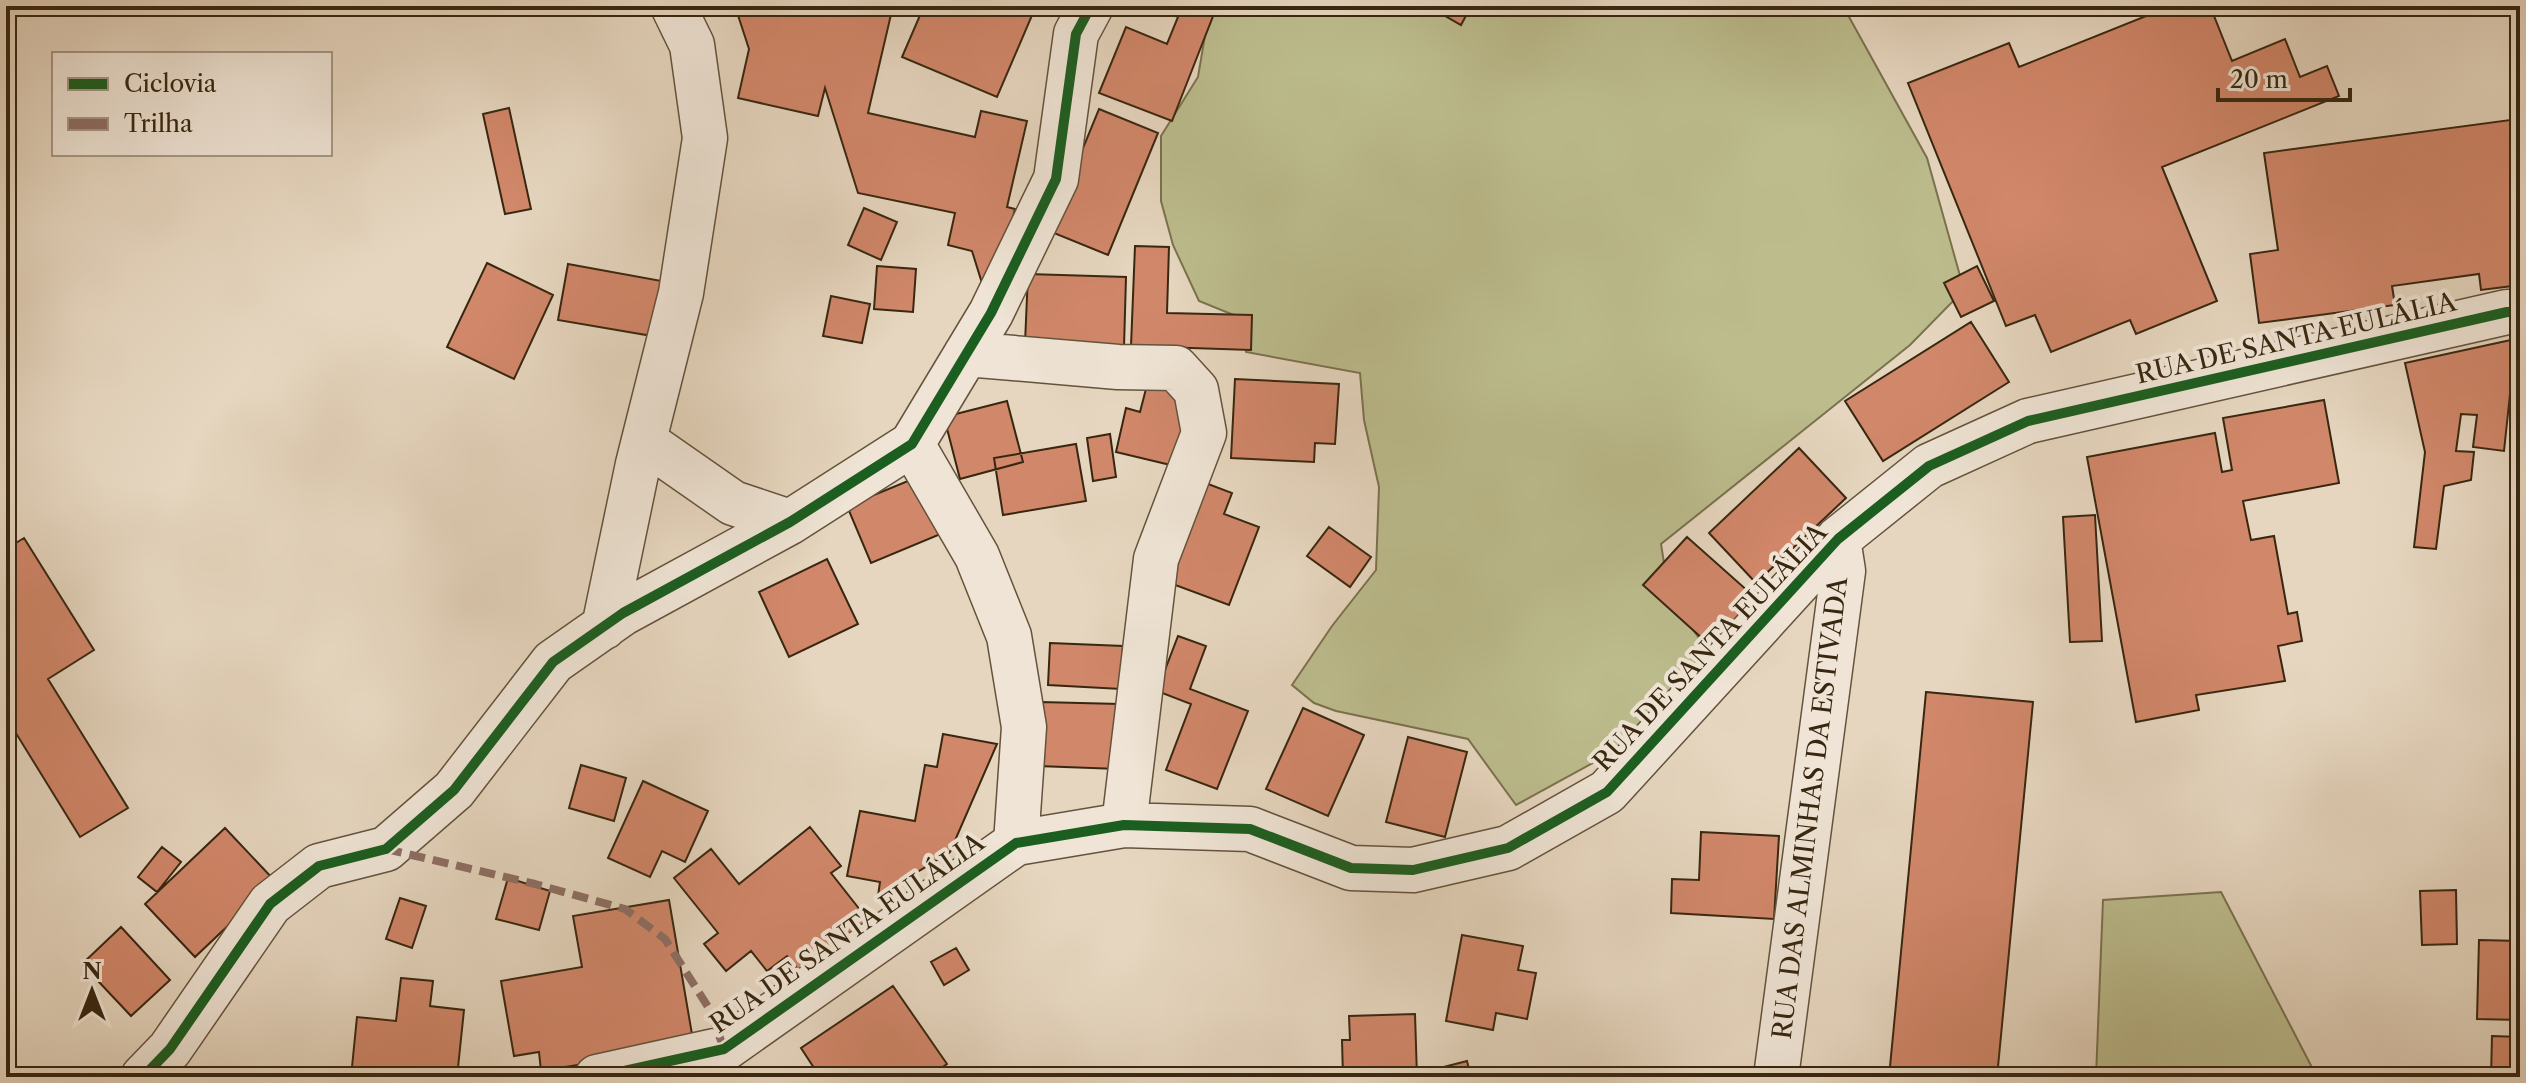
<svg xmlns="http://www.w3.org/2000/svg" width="2526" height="1083" font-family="'Libre Caslon Text',serif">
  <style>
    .green { fill: #bcbc8d; stroke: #7a724e; stroke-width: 2 }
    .building { fill: #d1876a; stroke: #382710; stroke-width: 2 }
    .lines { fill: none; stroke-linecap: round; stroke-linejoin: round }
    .minor-casing { stroke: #64533c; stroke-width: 47 }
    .minor { stroke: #efe4d5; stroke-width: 44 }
    .quiet { stroke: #8d6e63; stroke-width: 8; stroke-dasharray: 16 8; stroke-linecap: butt }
    .cycleway-casing { stroke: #efe4d5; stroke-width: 15 }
    .cycleway { stroke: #1b5e20; stroke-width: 10 }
    .labels { text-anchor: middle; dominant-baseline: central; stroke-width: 8; stroke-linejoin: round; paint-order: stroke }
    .street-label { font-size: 26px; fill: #382710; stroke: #efe4d5 }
  </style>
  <rect width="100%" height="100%" fill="#e6d6bf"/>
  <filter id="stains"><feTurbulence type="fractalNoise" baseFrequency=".0025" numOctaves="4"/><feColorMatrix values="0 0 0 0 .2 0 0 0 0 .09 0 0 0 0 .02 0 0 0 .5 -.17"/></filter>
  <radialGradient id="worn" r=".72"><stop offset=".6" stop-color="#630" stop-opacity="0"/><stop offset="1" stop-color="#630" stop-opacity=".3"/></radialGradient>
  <path class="green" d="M1200,6H1843L1927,158L1964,290L1910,345L1661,544L1669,595L1710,654L1611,753L1516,805L1468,739L1336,711L1314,703L1292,685L1332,626L1376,570L1379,487L1364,420L1360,373L1246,352V320L1199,301L1173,245L1161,201V136L1198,77L1208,18Z
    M2221,892L2317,1077H2096L2103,900Z"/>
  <path class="building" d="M735,6H893L868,113L975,137L981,111L1027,121L1007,207L1015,209L991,312L972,251L948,245L955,213L858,193L825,88L818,116L738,98L749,49Z
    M924,6H1036L997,97L902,57Z
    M1151,6H1217L1172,121L1099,93L1126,27L1167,44L1178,17Z
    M1428,6H1471L1461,25Z
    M2171,6H2210L2232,61L2285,39L2300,77L2327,66L2339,96L2162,167L2217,301L2136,334L2130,320L2051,352L2035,315L2006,326L1908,83L2009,43L2019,67Z
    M509,108L531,209L505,214L483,114Z
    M1099,109L1158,133L1108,255L1049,231Z
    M2510,120L2520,194V285L2481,290L2479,274L2392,286L2395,305L2259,323L2250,254L2278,250L2264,153Z
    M864,208L897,222L881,260L848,245Z
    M1135,246L1169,247L1167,313L1252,315L1251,350L1131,346Z
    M487,263L553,295L514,379L447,347Z
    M568,264L667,282L658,337L558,320Z
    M877,266L916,269L913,312L874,309Z
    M1977,266L1994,301L1961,317L1944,283Z
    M1028,274L1126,277L1124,347L1025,343Z
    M831,296L870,304L862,343L823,336Z
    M1971,322L2009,382L1883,461L1845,401Z
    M2520,338V392L2510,394L2504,451L2473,447L2477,415L2461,414L2456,451L2474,452L2471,480L2444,486L2436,549L2414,547L2425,452L2405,363Z
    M1235,379L1339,384L1335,444L1315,443L1314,462L1231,458Z
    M1147,385L1200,398L1183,468L1116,452L1126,408L1140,412Z
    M2324,400L2339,483L2243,501L2251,540L2274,536L2288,614L2297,612L2302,641L2278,646L2285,681L2196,695L2199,710L2136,722L2087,457L2215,433L2222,472L2232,470L2223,418Z
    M1007,401L1023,462L960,479L944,417Z
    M1110,434L1116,477L1093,481L1087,438Z
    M1076,444L1086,501L1003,515L994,458Z
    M1799,448L1846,498L1756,583L1709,533Z
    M920,476L943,533L871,563L847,506Z
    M1195,479L1232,493L1224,514L1259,527L1229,605L1159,579Z
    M2095,515L2102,641L2070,642L2063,517Z
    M1329,527L1371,557L1350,587L1307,556Z
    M1687,537L1758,600L1714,649L1643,585Z
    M24,538L94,650L48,679L128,808L80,837L6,717V549Z
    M827,559L858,624L789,657L759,592Z
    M1178,636L1206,646L1190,689L1248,711L1217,789L1166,770L1191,704L1157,691Z
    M1050,643L1123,646L1121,689L1048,685Z
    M1926,692L2033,702L1997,1077H1889Z
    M1040,702L1120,704L1118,769L1038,766Z
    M1303,708L1364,735L1328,816L1266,789Z
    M943,734L997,744L950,852L878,896L880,882L847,876L860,811L915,821L925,765L937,767Z
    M1408,737L1467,752L1445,837L1386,822Z
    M581,765L626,778L614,821L569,808Z
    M643,781L708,811L685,862L662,851L650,877L608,858Z
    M810,827L841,866L831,873L868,920L801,973L787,956L767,971L751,951L726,971L704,944L718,933L674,878L711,849L739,884Z
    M225,828L275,881L195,957L145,904Z
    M1701,832L1779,836L1774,919L1671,913L1672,879L1699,880Z
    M162,847L181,862L157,892L138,877Z
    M508,878L550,891L539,930L496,919Z
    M2456,890L2457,944L2422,945L2420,891Z
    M400,898L426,906L412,948L386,939Z
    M669,900L694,1046L541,1071L539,1052L514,1056L501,981L582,967L573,916Z
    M121,927L170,980L131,1016L82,964Z
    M1462,935L1523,946L1518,970L1536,973L1527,1019L1496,1013L1493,1030L1446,1021Z
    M2479,940L2520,941V1020L2477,1019Z
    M956,948L969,970L944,985L931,962Z
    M401,978L433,981L430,1006L464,1010L457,1077H351L357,1017L396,1021Z
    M893,986L947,1064L928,1077H820L801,1048Z
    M1415,1014L1417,1077H1343L1342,1040H1350L1349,1016Z
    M2492,1036L2520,1037V1077H2491Z
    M1467,1061L1471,1077H1434L1432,1070Z"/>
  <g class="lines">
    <g class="minor-casing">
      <path id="minor" d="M966,354L1118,367L1176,368L1196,390L1204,433L1156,559L1124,825
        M644,441L733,503L790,522
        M912,444L977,556L1009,636L1024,727L1016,843
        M604,627L638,464L681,293L705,138L692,45L673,6
        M143,1077L170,1049L270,904L319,866L386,849L454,790L553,662L623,613L790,522L912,444L991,313L1056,179L1076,34L1091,6
        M597,1077L724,1049L1016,843L1124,825L1250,829L1351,868L1413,870L1508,848L1607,792L1838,539L1929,466L2028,421L2507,312H2520
        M1776,1077L1843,571L1838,539"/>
    </g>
    <use href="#minor" class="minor"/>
    <path class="quiet" d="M386,849L535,884L625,909L665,939L710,1010L724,1049"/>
    <g class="cycleway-casing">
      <path id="cycleway" d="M143,1077L170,1049L270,904L319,866L386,849L454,790L553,662L623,613L790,522L912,444L991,313L1056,179L1076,34L1091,6
        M597,1077L724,1049L1016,843L1124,825L1250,829L1351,868L1413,870L1508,848L1607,792L1838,539L1929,466L2028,421L2507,312H2520"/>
    </g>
    <use href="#cycleway" class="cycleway"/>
  </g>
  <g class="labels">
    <g class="street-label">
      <text transform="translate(2296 338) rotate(-13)">RUA DE SANTA EULÁLIA</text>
      <text transform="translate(1710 647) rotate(-47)">RUA DE SANTA EULÁLIA</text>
      <text transform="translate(1810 808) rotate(-83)">RUA DAS ALMINHAS DA ESTIVADA</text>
      <text transform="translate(847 933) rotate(-35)">RUA DE SANTA EULÁLIA</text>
    </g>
  </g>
  <rect width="2526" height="1083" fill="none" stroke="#e6d6bf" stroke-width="32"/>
  <rect x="8" y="8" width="2510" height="1067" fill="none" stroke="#382710" stroke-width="4"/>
  <rect x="16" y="16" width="2494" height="1051" fill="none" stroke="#382710" stroke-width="2"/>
  <rect x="52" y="52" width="280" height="104" fill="#efe4d5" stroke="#a69886" stroke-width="2"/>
  <rect x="68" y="78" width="40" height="12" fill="#1b5e20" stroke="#a69886" stroke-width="2"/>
  <text x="124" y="92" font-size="24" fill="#382710">Ciclovia</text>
  <rect x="68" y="118" width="40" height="12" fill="#8d6e63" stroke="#a69886" stroke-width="2"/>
  <text x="124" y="132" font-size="24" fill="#382710">Trilha</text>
  <g transform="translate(92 991)" stroke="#efe4d5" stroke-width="6" paint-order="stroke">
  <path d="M0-6L14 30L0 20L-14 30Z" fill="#382710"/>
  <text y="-12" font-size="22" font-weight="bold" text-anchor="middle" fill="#382710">N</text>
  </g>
  <path d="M2218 88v12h132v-12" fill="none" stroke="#382710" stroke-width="4"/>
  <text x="2230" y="88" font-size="24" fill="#382710" stroke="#efe4d5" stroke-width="6" paint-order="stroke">20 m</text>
  <rect width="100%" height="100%" filter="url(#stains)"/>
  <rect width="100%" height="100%" fill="url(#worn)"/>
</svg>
